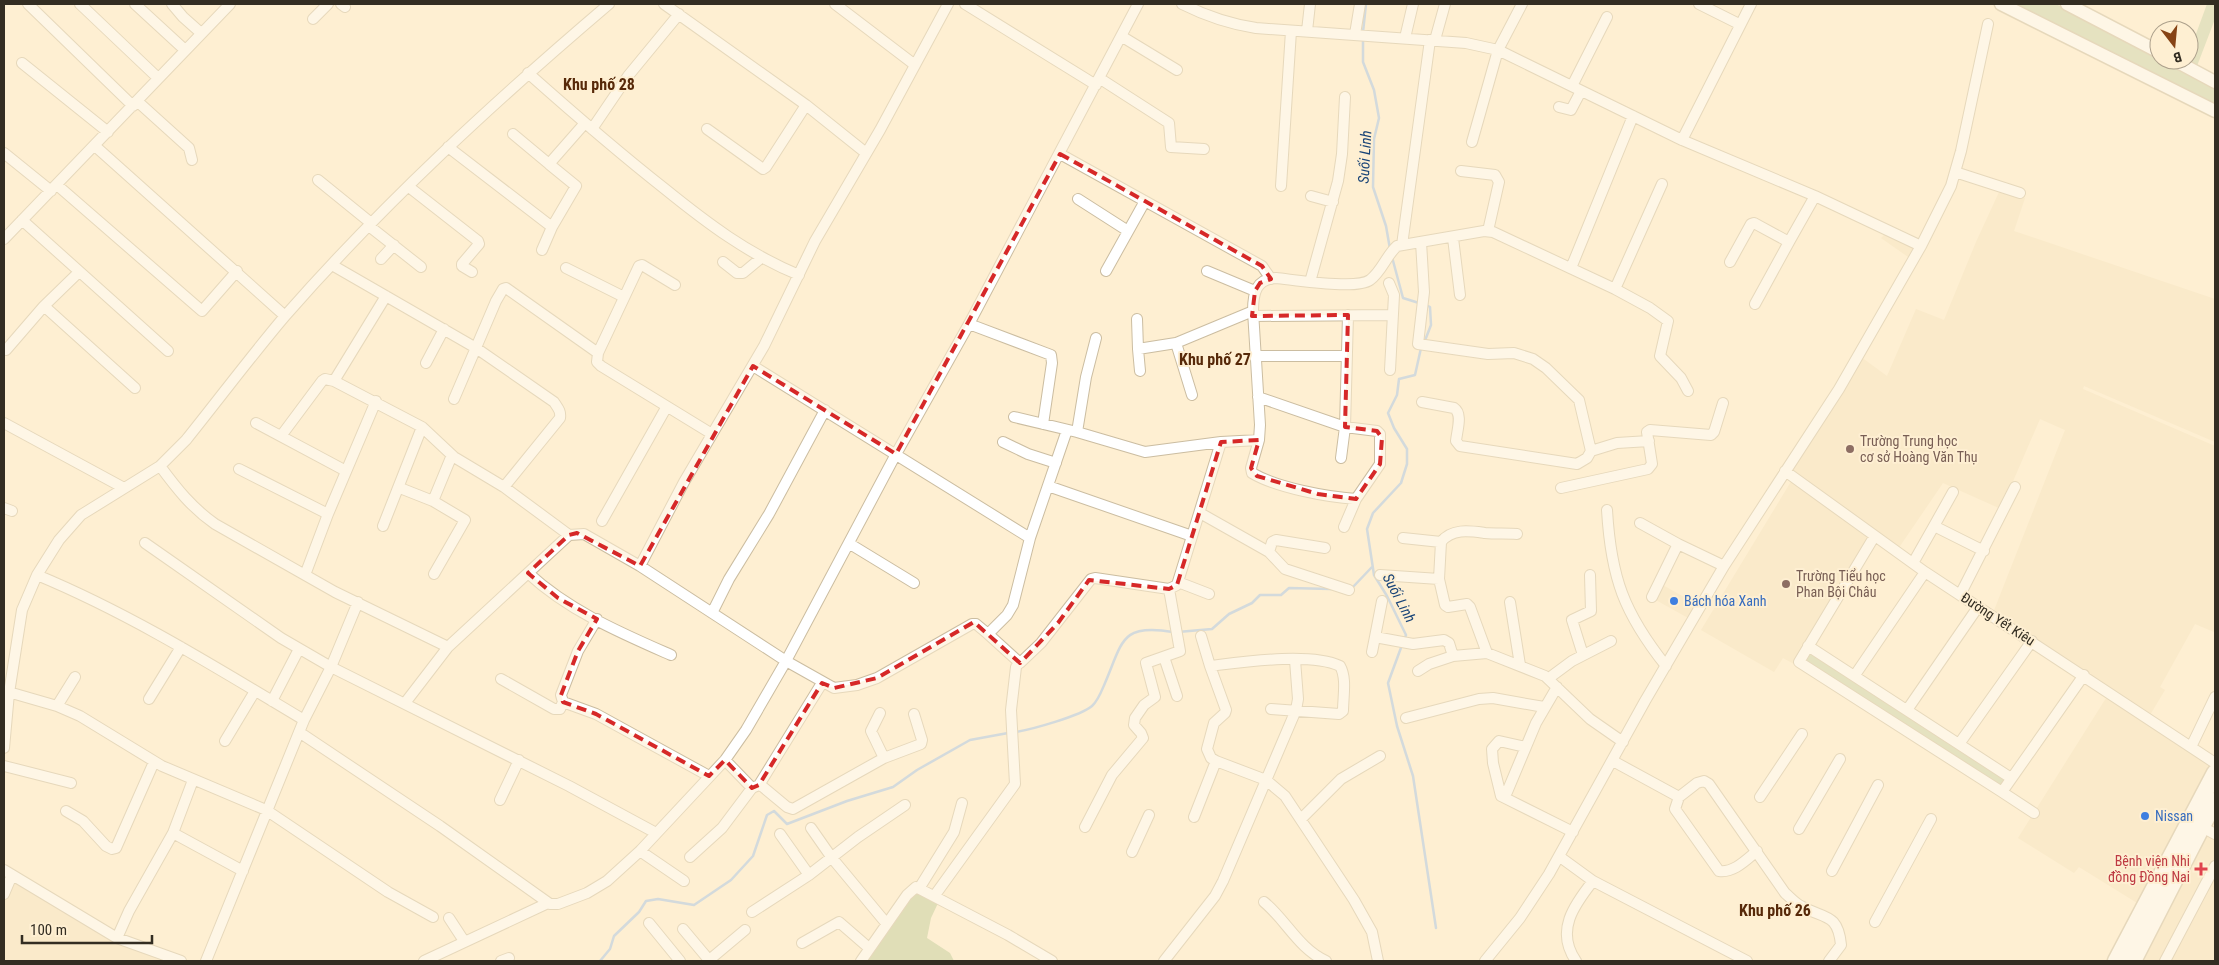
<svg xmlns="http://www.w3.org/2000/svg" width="2219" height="965" font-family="'Roboto Condensed',sans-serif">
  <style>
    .built { fill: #f6e4c0 }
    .green { fill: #c7d3aa }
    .forest { fill: #bcca98 }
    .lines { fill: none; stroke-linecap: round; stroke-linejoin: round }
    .stream { stroke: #a0c0e9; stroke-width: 2.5 }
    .minor-casing { stroke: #cbbda1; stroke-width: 12 }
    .tertiary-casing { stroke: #cbbda1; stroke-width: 15 }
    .trunk-casing { stroke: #cbbda1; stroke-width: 19 }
    .minor { stroke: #fff; stroke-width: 10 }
    .tertiary { stroke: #fff; stroke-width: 12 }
    .trunk { stroke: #fff; stroke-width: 16 }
    .marked { fill: none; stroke: #d62828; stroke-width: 4; stroke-dasharray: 10 6; stroke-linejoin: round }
    .education-dot { fill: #8d6e63; stroke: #feefd2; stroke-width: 2 }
    .shop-dot { fill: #3f7fe0; stroke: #feefd2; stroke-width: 2 }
    .health-dot { fill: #e0444e; stroke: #feefd2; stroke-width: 2 }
    .labels { text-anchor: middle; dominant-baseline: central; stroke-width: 4; stroke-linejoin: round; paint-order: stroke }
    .education-label { font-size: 14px; fill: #785e54; stroke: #feefd2; text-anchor: start }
    .shop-label { font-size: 14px; fill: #366cbe; stroke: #feefd2; text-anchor: start }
    .street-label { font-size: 14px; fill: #332d22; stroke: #feefd2 }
    .health-label { font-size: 14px; fill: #be3a42; stroke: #feefd2; text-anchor: end }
    .water-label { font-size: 15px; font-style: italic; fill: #194477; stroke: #feefd2 }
    .quarter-label { font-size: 16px; font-weight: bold; fill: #572909; stroke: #feefd2 }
  </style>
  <rect width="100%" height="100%" fill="#feefd2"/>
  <path class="built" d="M2000,190L2025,198L2014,231L2215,299V442L2084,386L2083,389L2215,446V628L2214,632L2195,624L2160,687L2165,690L2150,715L1993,613L2065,430L2040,419L2001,509L1943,483L1898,549L1789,470L1861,357L1887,376L1916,309L1944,320L1976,242Z
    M1887,232L1917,247L1911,259L1881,238Z
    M1792,480L1870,537L1794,664L1783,658L1774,672L1701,630Z
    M1661,584L1698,605L1690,619L1654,599Z
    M2108,695L2214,766L2142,906L2079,867L2074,873L2018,838Z
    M2205,832L2215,838V961H2139Z
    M4,874L172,961H4Z"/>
  <path class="green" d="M2012,4H2056L2159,58V60H2163L2215,87V106Z
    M2207,4H2215V19L2197,66L2186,60H2189V53Z
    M1810,650L2006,779L2001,788L1803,661Z"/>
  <path class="forest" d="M915,891L939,901L931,918L927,938L950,953L954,961H864Z"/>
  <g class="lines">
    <path class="stream" d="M1363,32L1366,4
      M1363,38V62L1374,90L1379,118L1374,139L1373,187L1386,226L1390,249
      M1392,257L1403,298L1419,303
      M1424,343L1431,325L1430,307L1426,305
      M1352,588L1372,567
      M1178,632L1212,629L1229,614L1252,603L1260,595H1281L1289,588L1331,589
      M1404,640L1406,635L1387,596L1374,575L1367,529L1373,513L1401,483L1407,464V449L1394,428L1388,413L1397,395L1399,379L1415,375L1421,348
      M1402,645L1388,683L1397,726L1413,776L1436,928
      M1016,732C1033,729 1080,716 1092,706C1098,701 1102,690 1105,683C1123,641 1121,623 1173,632
      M600,961L610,949L614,936L639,912L646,901L658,899L694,905L731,880L753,856L767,815L774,811L787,824L847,801L893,787L917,770L970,740L1008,733"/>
    <g class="minor-casing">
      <path id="minor" d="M28,4L133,106
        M80,4L158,78
        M135,4L185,50
        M172,4L183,17L201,33
        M341,4L345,7
        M664,4L806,105L866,153
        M835,4L915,65
        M965,4L1096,85
        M1182,4C1206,16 1229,24 1256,28L1466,43L1498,50L1682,140L1815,196L1921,246L1839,389L1724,566L1645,701L1549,874L1520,918L1485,961
        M1699,4L1739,24
        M313,19L328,4
        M1307,31L1310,4
        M1355,34L1360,4
        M1121,36L1177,70
        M1405,38L1413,4
        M1435,40L1445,4
        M22,63L108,132
        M528,73C573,113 618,152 665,189C707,223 748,254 799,275
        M1099,78L1169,123L1171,147L1204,149
        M1572,86L1607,17
        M137,101L189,148L192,160
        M1559,107L1571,110L1581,91
        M592,129L628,76L679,14
        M707,129L763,169L766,167L806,105
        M513,134L549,164
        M1682,140L1751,4
        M1472,142L1498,50L1522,4
        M95,146L285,316
        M448,147L552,227
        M4,153L51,191
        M1060,154L1262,266L1271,279
        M1461,171L1495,175L1499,182L1488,231
        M1955,172L2020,193
        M318,180L371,223
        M57,185L202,311L237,271
        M1281,186L1291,31
        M409,187L478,241L479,244L462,264V266L472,272
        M1311,196L1333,202
        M1078,199L1128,231
        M22,220L168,351
        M369,226L421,267
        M1453,238L1460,295
        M4,239L230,4
        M1421,242L1424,292L1418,344L1488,354L1514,353L1533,359L1546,368L1579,400L1591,451
        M1402,245L1430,40
        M1921,246L1951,186L1961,151L1988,24
        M542,250L552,227L576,186L549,164L585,123
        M381,259L394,245
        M723,262L737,273H743L761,258
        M1730,262L1751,224L1754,223L1789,242L1815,196
        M332,265L476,348L554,402C558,408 561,411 560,418L504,487
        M566,268L624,297
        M1571,268L1633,116
        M1106,271L1145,201
        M1207,271L1255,291
        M1310,282L1338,181L1342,154L1345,97
        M1389,283L1394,295L1390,370
        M1615,289L1662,184
        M1755,304L1789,242
        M44,306L135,388
        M1253,316L1392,315
        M1137,319L1138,349
        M969,324L1051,355L1052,363L1043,424
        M6,350L44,306L79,272
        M598,353L639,266L642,265L675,285
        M1254,356H1347
        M426,363L444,329
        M753,366L1030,538
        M1140,371L1138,349L1176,343
        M334,381L386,296
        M1192,395L1176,343L1253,311
        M1258,397L1345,427L1377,431L1380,434V464L1356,499L1344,527
        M454,399L496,301L503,289L506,288L598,353L597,362L601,366L712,434
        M1422,402L1454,408C1463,414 1457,430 1456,441L1460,446L1577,464L1587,458L1591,451L1617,443L1649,441
        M1014,417L1077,432L1145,452L1221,442L1259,440L1260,425L1253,311C1253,293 1256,279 1276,278C1296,280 1356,290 1370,280C1382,271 1386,256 1397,246L1484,231L1493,232L1615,289L1650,308L1668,321L1660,356L1681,378L1688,391
        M4,423L124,488
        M256,423L346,471
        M1077,432L1086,377L1096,338
        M281,436L322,381L325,379L334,381L422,427L454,457L504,487L569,535
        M1259,440L1251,468L1252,473C1277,488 1328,497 1356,499
        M1003,442L1028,454L1056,463
        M1341,458L1345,427L1348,315
        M160,466C177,489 192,508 215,524L335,592L448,647
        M239,469L328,514
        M1785,471L1925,572L2215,763
        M1048,486L1192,536
        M400,488L433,501L452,455
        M1561,488L1648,469L1652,464L1647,432L1650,430L1711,435L1714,432L1723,403
        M433,501L465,520L434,574
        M4,508L12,511
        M1607,510C1611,578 1624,613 1666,666
        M1200,513L1269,552L1272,542L1276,540L1325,548
        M602,521L666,408
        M1640,523L1678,544
        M383,526L422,427
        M1934,526L1953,492
        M1874,537L1799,662L2002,792L2084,675
        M1403,538L1441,542
        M145,543L281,638L331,667L569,786L656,833
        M850,544L914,583
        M1269,552L1285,569L1349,590
        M1913,563L1934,526L1984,551
        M640,566L684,482L764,346L815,241L880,130L948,4
        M528,573C569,611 621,633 671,655
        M37,575C131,614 217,668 304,720
        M305,575L328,514L376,401
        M1380,575L1439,579L1441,542C1452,528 1470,531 1485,533C1496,534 1507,533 1517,534
        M1439,579L1445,605L1448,607L1467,604L1470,607L1487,653
        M1178,582L1209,594
        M1960,595L2015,487
        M1652,597L1678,544L1724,566
        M1382,601L1375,637L1413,644L1444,640L1449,643L1453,656L1487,653L1545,676L1590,719L1623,742
        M1510,602L1520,665
        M712,613L729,579L769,514L825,410
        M597,619L578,651L561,695L563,702L596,714L709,776
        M988,634L1020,663L1041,643L1091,579L1095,578L1169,589L1177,585L1221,442
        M1201,636L1210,666
        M1808,646L2011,778
        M1372,652L1375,637
        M1583,655L1572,620L1591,611L1590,575
        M1164,657L1177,696
        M1418,671L1429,664L1453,656
        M1855,675L1925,572
        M1549,678L1572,661L1611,641
        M501,679L554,709H560L563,702
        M5,691L57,706L80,716L162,766L266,810L388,892L433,917
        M149,699L181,647
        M272,701L299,649
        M405,703L448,647L569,535L584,534L640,566L786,661L834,688L857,685L877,678L972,624H976L988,634L1007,615L1013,605L1030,538L1067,430
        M57,706L75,677
        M1907,710L1978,607
        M880,713L871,731L884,758L921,744L922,740L914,714
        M1406,718L1479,699L1493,698L1544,707
        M299,732L440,826L550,904H558L587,893L607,881L640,851L725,760L746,730L786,661L896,454L969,324L1138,4
        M225,741L255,691
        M1959,744L2032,641
        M1525,747L1499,741L1492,749L1493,763L1501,796L1573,832
        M2191,747L2215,697
        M4,748L9,693L22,610L37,575L59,540L81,515L160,466L186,440C219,399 251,356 285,316C384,203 495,101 609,4
        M1216,761L1211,758L1207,749L1214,723L1225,713L1226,710L1210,666C1243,662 1310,652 1340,666C1347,678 1343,697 1343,711L1339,714L1271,709
        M1613,761L1679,797L1697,783L1704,781L1709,784L1785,893C1790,897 1795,903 1801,906C1823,919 1838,912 1841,945L1829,961
        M4,766L71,783
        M759,785L822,683
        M752,788L759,785L763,787L787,807L793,809L884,758
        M2002,792L2034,813
        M1501,796L1507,792L1536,723L1557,687
        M1679,797L1675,809L1719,871C1734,873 1746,860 1757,851
        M1760,797L1802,734
        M500,800L519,760
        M66,811L83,821L106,846L112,849L116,848L154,762
        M1194,817L1216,761L1266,780L1285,796L1354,900L1372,932L1378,961
        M1302,818L1341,779L1380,756
        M1085,827L1112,775L1143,738L1141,733L1134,725L1135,718L1144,705L1155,697L1146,663L1180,651L1169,589
        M2202,827L2215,834
        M811,828L832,858L886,923
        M1799,829L1840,759
        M173,833L243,871
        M780,834L809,875
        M640,851L684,881
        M1132,852L1149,815
        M690,857L722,828L752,788L725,760
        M1560,857L1593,881L1747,961
        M4,870L117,938L181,961
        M1832,871L1878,785
        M920,887L954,832L962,803
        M4,894L12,875
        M935,895L1015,784L1011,710L1016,667
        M1264,902C1286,920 1299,949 1326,961
        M752,912L809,875L858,837L905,805
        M449,918L464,941
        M1875,922L1931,819
        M649,923L680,961
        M683,929L709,960
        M117,938L129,911L173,833L193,780
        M802,943L839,922L869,948
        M206,961L304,720L331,667L358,602
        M424,961L548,903
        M501,961L509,958
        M708,961L745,930
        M861,961L907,895L916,887L1008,935L1052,961
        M1164,961L1215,896L1223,881L1296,710L1298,699L1295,660
        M1576,961C1555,931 1574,905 1593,881
        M2165,961L2215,866"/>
    </g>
    <g class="tertiary-casing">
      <path id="tertiary" d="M2001,4L2215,111
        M2067,4L2159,52
        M2174,60L2215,82"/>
    </g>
    <g class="trunk-casing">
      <path id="trunk" d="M2116,961L2215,773
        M2133,961L2215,801"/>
    </g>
    <use href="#minor" class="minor"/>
    <use href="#tertiary" class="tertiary"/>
    <use href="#trunk" class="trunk"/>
  </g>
  <path d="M0 0H2219V965H0ZM1060,154L1262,266L1271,279L1260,283L1255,291L1252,316L1348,315L1345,427L1377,431L1382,438L1380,464L1356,499L1318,494L1257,476L1251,468L1259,440L1221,442L1177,585L1169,589L1089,580L1058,623L1020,663L974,622L877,678L834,688L822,683L759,785L752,788L725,760L709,776L596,714L563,702L561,695L578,651L597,619L558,598L528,573L569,535L577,533L640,566L753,366L896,454Z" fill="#feefd2" fill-opacity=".55" fill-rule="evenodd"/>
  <path class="marked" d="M1060,154L1262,266L1271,279L1260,283L1255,291L1252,316L1348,315L1345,427L1377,431L1382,438L1380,464L1356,499L1318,494L1257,476L1251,468L1259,440L1221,442L1177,585L1169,589L1089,580L1058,623L1020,663L974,622L877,678L834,688L822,683L759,785L752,788L725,760L709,776L596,714L563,702L561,695L578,651L597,619L558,598L528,573L569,535L577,533L640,566L753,366L896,454Z"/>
  <g class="education-dot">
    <circle cx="1850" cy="449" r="5"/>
    <circle cx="1786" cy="584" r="5"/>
  </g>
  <g class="shop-dot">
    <circle cx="1674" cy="601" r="5"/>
    <circle cx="2145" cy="816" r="5"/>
  </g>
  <path class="health-dot" d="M2198.5 861.5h5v5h5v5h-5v5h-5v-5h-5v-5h5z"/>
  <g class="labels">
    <g class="education-label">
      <text x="1860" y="441">Trường Trung học<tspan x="1860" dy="16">cơ sở Hoàng Văn Thụ</tspan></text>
      <text x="1796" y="576">Trường Tiểu học<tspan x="1796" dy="16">Phan Bội Châu</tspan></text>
    </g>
    <g class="shop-label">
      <text x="1684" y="601">Bách hóa Xanh</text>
      <text x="2155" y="816">Nissan</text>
    </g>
    <g class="street-label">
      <text transform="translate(1998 619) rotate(33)">Đường Yết Kiêu</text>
    </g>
    <g class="health-label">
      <text x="2190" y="861">Bệnh viện Nhi<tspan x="2190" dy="16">đồng Đồng Nai</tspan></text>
    </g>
    <g class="water-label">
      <text transform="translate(1365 157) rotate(-87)">Suối Linh</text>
      <text transform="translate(1399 598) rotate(62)">Suối Linh</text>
    </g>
    <g class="quarter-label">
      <text x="599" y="84">Khu phố 28</text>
      <text x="1215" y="359">Khu phố 27</text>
      <text x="1775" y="910">Khu phố 26</text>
    </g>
  </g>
  <rect width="2219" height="965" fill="none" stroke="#332d22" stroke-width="10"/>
  <g transform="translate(2174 45) rotate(164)"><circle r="24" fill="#feefd2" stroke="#ada18c"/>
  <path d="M0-4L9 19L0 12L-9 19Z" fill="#864315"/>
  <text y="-8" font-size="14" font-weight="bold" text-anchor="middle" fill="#332d22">B</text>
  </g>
  <path d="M22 935v8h130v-8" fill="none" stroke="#332d22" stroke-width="2.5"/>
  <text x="30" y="935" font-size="15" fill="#332d22" stroke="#feefd2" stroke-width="4" paint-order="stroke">100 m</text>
</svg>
